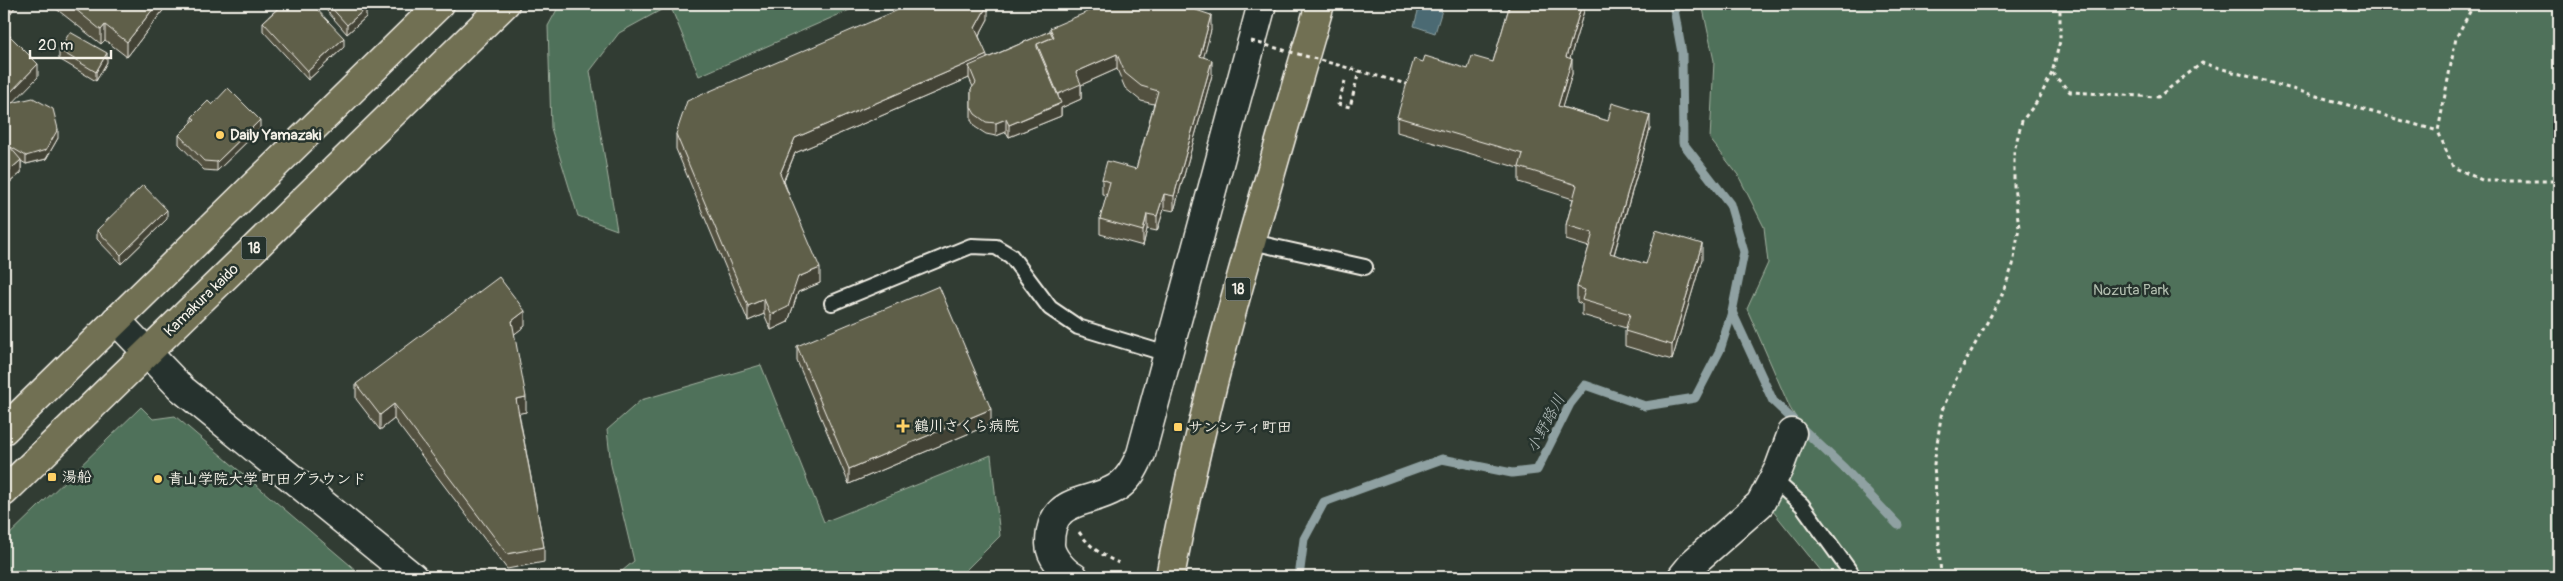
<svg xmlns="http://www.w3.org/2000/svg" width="2563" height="581" font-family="Pangolin,'Klee One',sans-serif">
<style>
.green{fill:#50715a;stroke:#a2b1a1}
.water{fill:#4c6b73;stroke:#8fa1a2}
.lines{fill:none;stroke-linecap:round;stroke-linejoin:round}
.stream{stroke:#8fa1a2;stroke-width:9}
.service-casing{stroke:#f4f1e8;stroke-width:18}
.minor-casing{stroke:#f4f1e8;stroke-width:31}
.primary-casing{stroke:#f4f1e8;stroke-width:31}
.path{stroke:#f4f1e8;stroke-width:3;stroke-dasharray:4 4;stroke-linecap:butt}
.service{stroke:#26332d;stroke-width:14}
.minor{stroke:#26332d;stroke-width:28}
.primary{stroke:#716f52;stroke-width:28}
.path-bridge{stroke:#f4f1e8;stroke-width:3;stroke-dasharray:4 4;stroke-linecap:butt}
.wall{fill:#525140;stroke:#f4f1e8}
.shaded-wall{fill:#424234;stroke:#f4f1e8}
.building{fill:#5f5e4a;stroke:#f4f1e8}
.poi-dot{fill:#ffd166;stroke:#26332d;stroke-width:2}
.labels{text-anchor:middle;stroke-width:5;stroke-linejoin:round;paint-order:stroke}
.shield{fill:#26332d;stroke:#b6b8b0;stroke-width:1}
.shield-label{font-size:14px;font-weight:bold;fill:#f4f1e8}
.poi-label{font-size:15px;font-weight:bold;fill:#f4f1e8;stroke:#26332d;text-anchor:start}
.park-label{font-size:15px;fill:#b2beaf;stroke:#26332d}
.street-label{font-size:15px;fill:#f4f1e8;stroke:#26332d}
.water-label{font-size:16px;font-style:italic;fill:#b1bbb9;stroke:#26332d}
</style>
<rect width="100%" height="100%" fill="#313c33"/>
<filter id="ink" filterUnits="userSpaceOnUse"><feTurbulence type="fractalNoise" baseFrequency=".02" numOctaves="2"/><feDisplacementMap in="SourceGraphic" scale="10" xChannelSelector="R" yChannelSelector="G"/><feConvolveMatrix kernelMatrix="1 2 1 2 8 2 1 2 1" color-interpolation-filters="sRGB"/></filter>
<g filter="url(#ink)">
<g class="green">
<polygon points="560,4 863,4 699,76 670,5 619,33 590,71 617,230 578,216 551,128 548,26"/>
<polygon points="1702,4 2559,4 2559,577 1826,577 1772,510 1805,432 1790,408 1747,309 1768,263 1764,227 1738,175 1710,139 1714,61"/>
<polygon points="761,365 824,522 991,455 1000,536 963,573 952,577 615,577 634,561 611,465 607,430 641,400"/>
<polygon points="141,407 153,419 175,416 364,577 4,577 4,540"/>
</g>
<polygon class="water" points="1420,4 1442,10 1435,33 1414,26"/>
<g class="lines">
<g class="stream">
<polyline points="1732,312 1773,401 1844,468 1898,525"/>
<polyline points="1299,577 1304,539 1324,502 1442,459 1512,473 1537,470 1570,404 1585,385 1645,406 1695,398 1720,350 1732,312 1744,252 1730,204 1683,143 1682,53 1673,4"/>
</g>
<defs>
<g id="service">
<polyline points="1252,242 1365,267"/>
<polyline points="832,303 971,246 996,247 1011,256 1050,308 1078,327 1167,354"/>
<polyline points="1773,479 1802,505 1854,577"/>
</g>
<g id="minor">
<polyline points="116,320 182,389 413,577"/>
<path d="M1074,577c-10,-5 -24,-21 -24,-33 0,-48 35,-38 66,-56 13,-8 19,-21 25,-34l121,-450"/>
<polyline points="1682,577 1694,562 1760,504 1779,468 1792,433"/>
</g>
<g id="primary">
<polyline points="4,430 440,4"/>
<polyline points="4,492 505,4"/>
<path d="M1170,577c36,-194 95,-383 150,-573"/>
</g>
</defs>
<use href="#service" class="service-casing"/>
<use href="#minor" class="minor-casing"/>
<use href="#primary" class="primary-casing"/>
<g class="path">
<polyline points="2474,4 2456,38 2438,131 2453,167 2484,181 2559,181"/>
<polyline points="2052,73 2070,92 2158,97 2202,63 2438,131"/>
<polyline points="1345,81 1338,104 1350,107 1359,71"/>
<path d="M1079,532c11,15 22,23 40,31"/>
<polyline points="1941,577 1934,464 1942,410 1956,379 2001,297 2013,265 2019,228 2014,186 2014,151 2022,121 2039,99 2052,73 2060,41 2060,4"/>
</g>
<use href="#service" class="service"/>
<use href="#minor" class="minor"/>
<use href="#primary" class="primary"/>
<polyline class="path-bridge" points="1251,41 1410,85"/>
</g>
<g class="wall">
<polygon points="4,4 17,4 10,14 4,9"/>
<polygon points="50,4 168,4 127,57 105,40 101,44"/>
<polygon points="279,4 312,4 344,47 308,80 263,31 263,22 279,7"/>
<polygon points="321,4 363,4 366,17 347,34"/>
<polygon points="1510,4 1586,4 1570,58 1572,74 1562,107 1608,121 1650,129 1614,255 1646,264 1702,259 1672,360 1625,346 1625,331 1626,328 1582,315 1582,304 1577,302 1577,287 1589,247 1566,240 1566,225 1573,199 1519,182 1519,168 1397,132 1397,117 1423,62 1468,69 1493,62"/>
<polygon points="988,19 979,36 987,58 1050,31 1050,28 1211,30 1203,57 1212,75 1174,211 1164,209 1157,231 1147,229 1143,246 1100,234 1100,219 1107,195 1102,194 1102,179 1136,169 1154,104 1141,101 1125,88 1117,69 1081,85 1081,99 1061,108 1061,116 1009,137 1006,132 996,136 986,134 975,127 971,120 971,89 973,87 969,78 795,153 784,181 820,283 798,292 788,322 771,330 764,314 748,321 676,149 676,134"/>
<polygon points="4,30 38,77 12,103 58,138 46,159 26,164 21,161 21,173 4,187 4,116 10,105 4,112"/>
<polygon points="59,50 107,62 96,81 59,59"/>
<polygon points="212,105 260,129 217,171 204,170 179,144 179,135 192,122 192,117"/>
<polygon points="167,219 121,264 97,239 97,230"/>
<polygon points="525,326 514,334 526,412 519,413 544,547 544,562 507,569 394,419 380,430 356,399 356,384"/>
<polygon points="797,346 991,424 849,484 797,361"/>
</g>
<g class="shaded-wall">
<polygon points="13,4 17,4 10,14 10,9"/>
<polygon points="157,4 168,4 127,57 127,42"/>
<polygon points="988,4 988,19 975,43 975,28"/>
<polygon points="1582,4 1586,4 1566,72 1566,57"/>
<polygon points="366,8 366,17 347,34 347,25"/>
<polygon points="1211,15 1211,30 1200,71 1200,56"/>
<polygon points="105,25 105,40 101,44 101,30"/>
<polygon points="344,38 344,47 308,80 308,71"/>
<polygon points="107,53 107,62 96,81 96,72"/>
<polygon points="1117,54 1117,69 1081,85 1081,99 1061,108 1061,116 1009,137 1009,125 1058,105 1058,94 1076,72"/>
<polygon points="987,55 987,70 969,66 969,78 795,153 780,189 780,174 795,138"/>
<polygon points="1572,59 1572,74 1558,121 1558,106"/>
<polygon points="1212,60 1212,75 1174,211 1174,196"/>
<polygon points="38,64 38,77 4,112 4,99"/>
<polygon points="1650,115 1650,129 1610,268 1610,253"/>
<polygon points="1006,119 1006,132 996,136 996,123"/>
<polygon points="260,120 260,129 217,171 217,162"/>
<polygon points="58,129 58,138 46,159 26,164 26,156"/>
<polygon points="21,160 21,173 4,187 4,175"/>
<polygon points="1164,194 1164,209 1157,231 1157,216"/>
<polygon points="167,210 167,219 121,264 121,255"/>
<polygon points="1147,214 1147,229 1143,246 1143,231"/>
<polygon points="1702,244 1702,259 1672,360 1672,345"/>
<polygon points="820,268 820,283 798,292 788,322 771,330 771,315 798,277"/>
<polygon points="764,299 764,314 748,321 748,306"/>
<polygon points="525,311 525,326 512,336 512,321"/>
<polygon points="526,397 526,412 516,414 516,399"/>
<polygon points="394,404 394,419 380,430 380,415"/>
<polygon points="991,409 991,424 849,484 849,469"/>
</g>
<g class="building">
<polygon points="4,4 13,4 10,9 4,5"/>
<polygon points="69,4 157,4 127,42 105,25 101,30"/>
<polygon points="283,4 312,4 344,38 308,71 263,22"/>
<polygon points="328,4 363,4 366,8 347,25"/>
<polygon points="912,4 988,4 975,28 987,55 795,138 780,174 820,268 798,277 788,307 771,315 764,299 748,306 676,134 687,101"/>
<polygon points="1106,4 1188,4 1196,10 1211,15 1200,56 1212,60 1174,196 1164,194 1157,216 1147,214 1143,231 1100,219 1110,182 1102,179 1107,161 1136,169 1158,91 1141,86 1125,73 1117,54 1076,72 1081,84 1058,94 1037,44 1054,37 1050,28"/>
<polygon points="1510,4 1582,4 1566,57 1572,59 1558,106 1608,121 1612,103 1650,115 1610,253 1646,264 1656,230 1702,244 1672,345 1625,331 1630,314 1582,300 1585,290 1577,287 1593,233 1566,225 1577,185 1519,167 1523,154 1397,117 1414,59 1423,62 1425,56 1468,69 1472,56 1493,62"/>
<polygon points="4,30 38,64 4,99"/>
<polygon points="1050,31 1053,37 1037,44 1037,47 1061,103 1009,125 1006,119 996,123 986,122 975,114 971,107 971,89 976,83 969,66"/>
<polygon points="70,32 107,53 96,72 59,50"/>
<polygon points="228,88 260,120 217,162 204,161 179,135 195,119 192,117 208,101 212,105"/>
<polygon points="33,98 53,109 58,129 46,150 26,156 9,146 4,140 4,116 11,103"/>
<polygon points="4,140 21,160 4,175"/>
<polygon points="143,185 167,210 121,255 97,230"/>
<polygon points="499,277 525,311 512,321 526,397 516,399 544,547 507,554 394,404 380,415 356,384"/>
<polygon points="939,286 991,409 849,469 797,346"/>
</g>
</g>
<g class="poi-dot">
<circle cx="220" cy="135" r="5"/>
<path d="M900.5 418.5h5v5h5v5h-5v5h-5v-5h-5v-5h5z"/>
<rect x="1173" y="422" width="10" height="10" rx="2.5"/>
<rect x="47" y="472" width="10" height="10" rx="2.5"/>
<circle cx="158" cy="479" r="5"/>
</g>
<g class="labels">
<g class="shield">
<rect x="241.5" y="236.5" width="25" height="23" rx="4"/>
<rect x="1225.5" y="277.5" width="25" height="23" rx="4"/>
</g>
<g class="shield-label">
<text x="254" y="253">18</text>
<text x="1238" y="294">18</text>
</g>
<g class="poi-label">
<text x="230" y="140">Daily Yamazaki</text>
<text x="914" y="431">鶴川さくら病院</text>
<text x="1188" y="432">サンシティ町田</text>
<text x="62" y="482">湯船</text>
<text x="168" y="484">青山学院大学 町田グラウンド</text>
</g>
<g class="park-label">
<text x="2131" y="295">Nozuta Park</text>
</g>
<g class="street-label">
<text transform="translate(201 300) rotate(-44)" y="5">Kamakura kaido</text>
</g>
<g class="water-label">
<text transform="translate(1545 423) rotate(-62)" y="6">小野路川</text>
</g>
</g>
<rect width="2563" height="581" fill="none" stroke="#26332d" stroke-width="20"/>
<rect x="10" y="10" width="2543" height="561" fill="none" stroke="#f4f1e8" stroke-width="2" filter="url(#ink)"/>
<path d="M30 50v8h81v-8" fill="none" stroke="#f4f1e8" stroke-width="2.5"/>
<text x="38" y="50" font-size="15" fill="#f4f1e8" stroke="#26332d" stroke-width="4" paint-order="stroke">20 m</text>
</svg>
